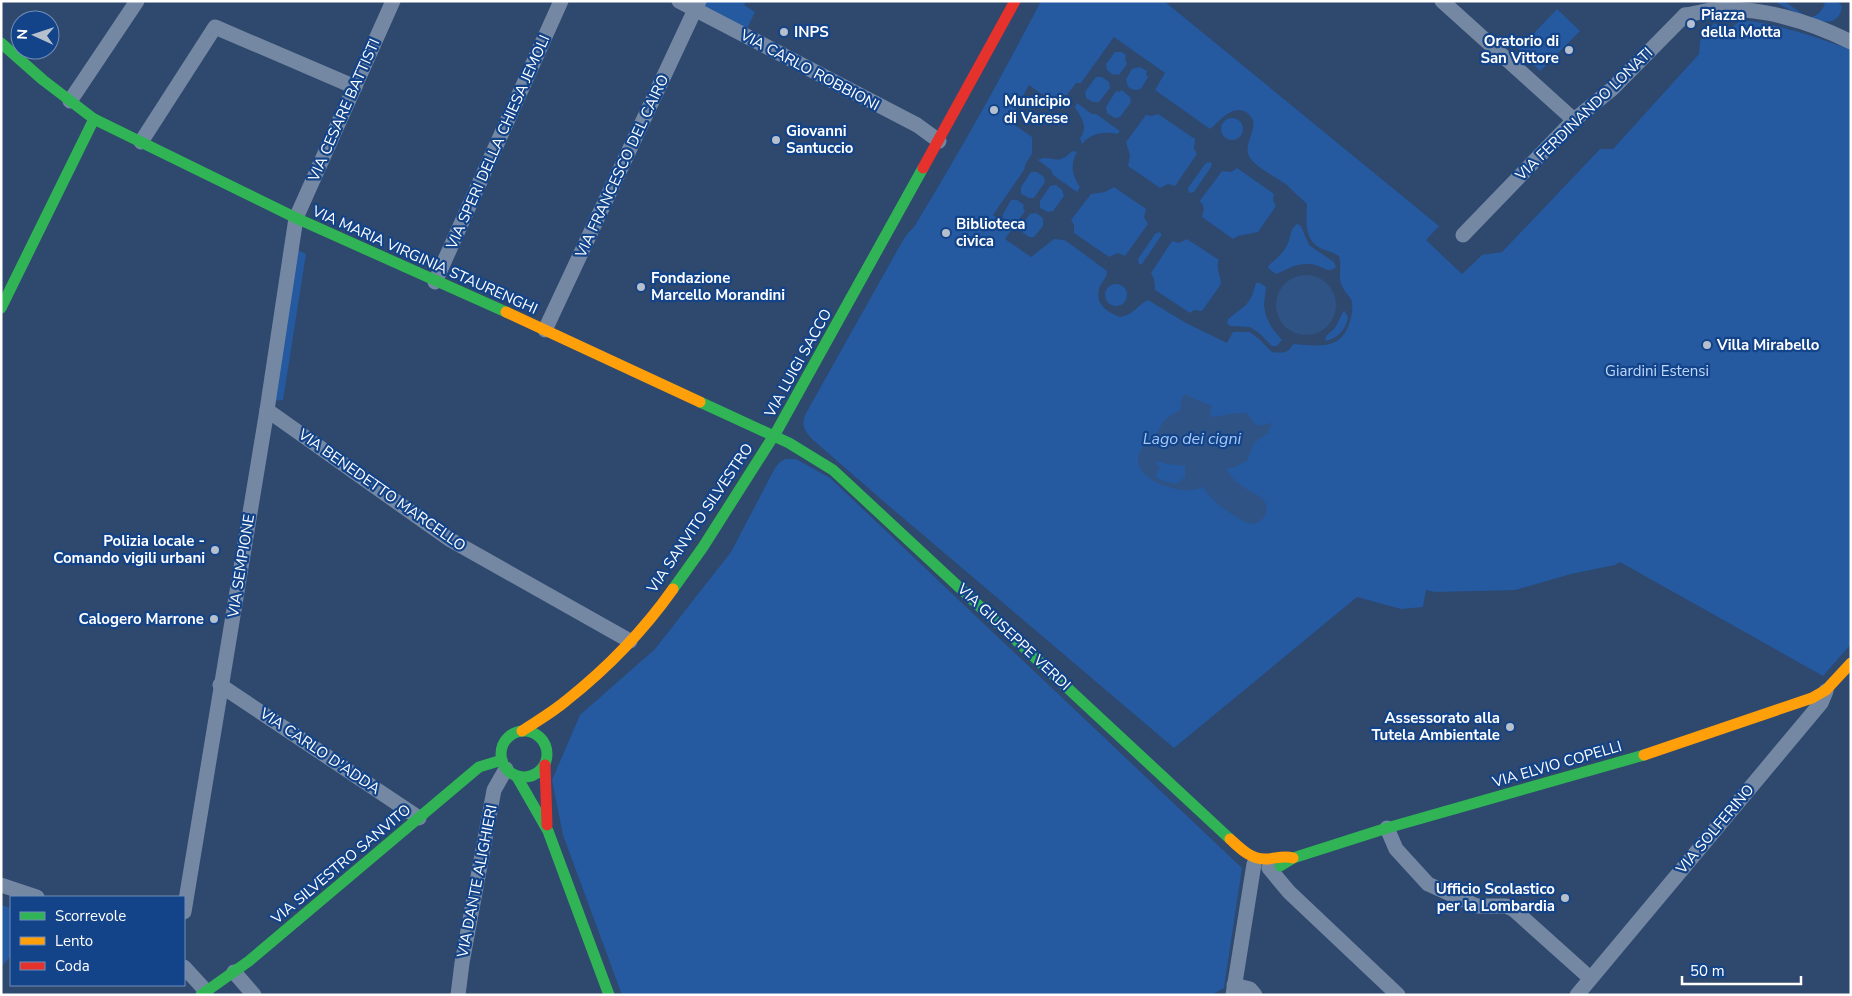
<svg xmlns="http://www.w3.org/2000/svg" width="1852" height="996" font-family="'Nunito Sans',sans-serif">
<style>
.green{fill:#2559a0;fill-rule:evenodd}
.water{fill:#305386;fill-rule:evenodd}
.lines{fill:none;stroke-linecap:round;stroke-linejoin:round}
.river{stroke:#305386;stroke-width:29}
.street{stroke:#7588a3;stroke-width:15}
.fast{stroke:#30b455;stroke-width:11}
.slow{stroke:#ff9f0a;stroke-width:11}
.jam{stroke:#e5322d;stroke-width:11}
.poi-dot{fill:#b6bfcc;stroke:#134389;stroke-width:2}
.labels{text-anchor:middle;stroke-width:4.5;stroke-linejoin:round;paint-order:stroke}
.poi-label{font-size:15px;font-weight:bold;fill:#fff;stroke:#134389;text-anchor:start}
.street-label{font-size:15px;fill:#fff;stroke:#134389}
.park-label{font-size:15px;fill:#bfd9fc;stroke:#134389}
.water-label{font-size:16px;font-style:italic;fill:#a4c8f8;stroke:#134389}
</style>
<rect width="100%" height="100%" fill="#2e486e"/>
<g class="green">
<polygon points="704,1 746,1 744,5 755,12 746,31 702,7"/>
<path d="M1041,1h123l275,225 -13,14 36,34 20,-19 20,-3 98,-103h13l86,-95 1,-13 14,-18 16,6 11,-9c38,4 73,16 108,29l2,2v593l-28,32 -203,-114 -5,3 -44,9 -56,16 -80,2 -9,-2 -3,17 -22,2 -44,-12 -183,151 -292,-248 -70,-61c-7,-8 -11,-13 -7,-24l97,-173 5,-8 7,-7c45,-74 87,-149 127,-226zM1114,37l51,36 -10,17 55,39c10,-8 22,-25 36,-17 19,13 -6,31 4,46 7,10 26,19 37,27 6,6 13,13 20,19 -1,15 -3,36 13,44 6,3 13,4 19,8 3,11 -1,16 2,27 2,8 10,14 11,19 1,10 -1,18 -5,27 -10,22 -34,16 -54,15 -5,10 -11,9 -21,8l-13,-13 -9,-7h-17l-6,11 -41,-20 -38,-23c-9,4 -15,15 -27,17 -12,-4 -26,-12 -22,-28 2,-7 8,-10 8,-18l-38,-28 -5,-3 -10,-1 -23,18 -26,-18 7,-10 -19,-14 31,-45 2,-7 6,-9v-17l-23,-16 20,-36 27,19 5,-9h6l9,-12h5z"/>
<path d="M1774,1h10l24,17c9,-2 16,-7 17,-17h12l5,5c-4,34 -51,4 -68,-5z"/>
<polygon points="1557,9 1580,31 1540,71 1518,50"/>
<polygon points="1115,52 1122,52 1126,55 1125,59 1127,64 1119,75 1116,74 1113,75 1107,70 1106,64"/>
<polygon points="1140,67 1147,71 1146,74 1148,77 1141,89 1134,90 1128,87 1126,79 1132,69"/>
<polygon points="1096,77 1102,77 1109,82 1110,88 1099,102 1093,102 1086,98 1085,92"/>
<polygon points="1122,90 1130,97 1131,102 1120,117 1115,118 1107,113 1106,107 1116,91 1119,92"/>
<path d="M1077,103l15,11h4l24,17 -3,3c-13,-3 -26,-1 -35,10l-2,-6c9,-11 1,-21 -5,-31z"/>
<polygon points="1158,114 1195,139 1194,149 1197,154 1175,186 1168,184 1160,188 1128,166 1130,156 1126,142 1146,115 1152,116"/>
<circle cx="1232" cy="129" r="11"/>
<path d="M1072,151l5,1c-7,12 -5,24 3,35l-3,5 -24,-17 -2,-5 -13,-10c12,-7 19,8 34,-9z"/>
<polygon points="1208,162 1212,163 1211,167 1194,192 1189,193 1188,188 1205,164"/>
<polygon points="1237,168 1274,194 1273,200 1276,206 1258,232 1238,236 1233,239 1202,217 1204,209 1202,203 1199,202 1222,171 1231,172"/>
<polygon points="1031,172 1037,172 1044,177 1045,182 1034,198 1029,198 1021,194 1021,187"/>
<polygon points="1056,185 1062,190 1064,196 1053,211 1048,212 1040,208 1040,201 1050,186"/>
<polygon points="1114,187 1146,209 1144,217 1148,224 1125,256 1118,253 1109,257 1074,233 1074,225 1071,220 1091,194 1105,192"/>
<polygon points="1011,200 1017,200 1024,205 1023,208 1025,211 1016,223 1011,223 1003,218 1003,214"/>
<polygon points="1036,213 1043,218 1043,226 1034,237 1029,237 1022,232 1023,229 1021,226 1030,214"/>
<path d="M1297,224l4,2 8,19 25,17 2,5c-8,8 -16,-3 -26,-3 -16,-1 -21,5 -34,10l-8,-6 1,-3c7,-6 15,-12 19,-22 3,-7 2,-14 9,-19z"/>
<polygon points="1159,232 1161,233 1161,236 1142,264 1139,264 1138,259 1155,234"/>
<path d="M1187,239l32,21c-4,8 2,16 2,24l-19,27 -8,-1 -4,3 -35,-23 -1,-11 -3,-6 21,-32 7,2z"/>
<polygon points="296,249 306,254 283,400 272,401"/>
<polygon points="1256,283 1260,283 1266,287 1264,306 1266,316 1272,328 1282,340 1277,346 1272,346 1259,333 1250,327 1230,326 1227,323 1228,319 1246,305 1252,296"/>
<circle cx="1116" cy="295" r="11"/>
<path d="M1344,310l4,7c-2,13 -11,22 -23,24l1,-5 9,-8z"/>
<polygon points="785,459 796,459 830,478 1242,868 1224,988 1211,995 622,995 563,835 552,780 580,715 655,649 731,552 775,468 780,462"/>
<polygon points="1,905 11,908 11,956 1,967"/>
</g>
<g class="water">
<circle cx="1306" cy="305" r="30"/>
<path d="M1186,394l4,3 22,9 -2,9 2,2c10,-1 25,-5 35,-4l10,13 15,-3 -4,10 -14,10 -7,18 -15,7 -21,3 -5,4 -5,13c-17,8 -64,-6 -63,-29 0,-11 12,-18 18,-25 4,-5 6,-12 11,-16 4,-3 9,-5 13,-8l2,-13zM1158,461l9,3 18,2v11l-9,7 -16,-4 -5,-4 5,-8 -4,-4z"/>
</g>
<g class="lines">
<path class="river" d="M1211,471c8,19 23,28 41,38"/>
<g class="street">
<polyline points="679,1 917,125 939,141"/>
<polyline points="1442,1 1574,120"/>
<path d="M1685,15c9,-1 18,-4 27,-5 47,-4 97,11 139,32"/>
<polyline points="70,101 137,1"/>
<polyline points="141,142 215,27 355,87"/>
<polyline points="1463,235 1574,120 1612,89 1685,15"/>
<polyline points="435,282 561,1"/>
<polyline points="545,330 699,1"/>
<polyline points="267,410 449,539 630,641"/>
<polyline points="220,685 419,818"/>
<polyline points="1387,828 1396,849 1428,884 1477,906 1506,906 1513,909 1590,978"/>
<polyline points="1269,868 1289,892 1398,995"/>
<polyline points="1,885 37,897"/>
<polyline points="184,912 267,410 296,218 393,1"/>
<polyline points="184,967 206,991"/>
<polyline points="234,972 254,995"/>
<polyline points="1234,985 1250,989 1255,995"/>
<polyline points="458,995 462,963 494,790 506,769"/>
<polyline points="1233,995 1254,864"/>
<polyline points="1577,995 1821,703 1826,691"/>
</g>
<g class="fast">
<polyline points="1,43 43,80 94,119 296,218 506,312"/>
<polyline points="1,308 94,119"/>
<polyline points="700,402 789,443 833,470 1230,839"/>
<polyline points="673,589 703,547 778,429 923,168"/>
<circle cx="524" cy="754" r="23"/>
<polyline points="517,777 548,831 609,995"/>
<polyline points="1280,866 1293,858 1387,828 1644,755"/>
<polyline points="201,995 249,961 479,767 502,760"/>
</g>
<g class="slow">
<polyline points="506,312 700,402"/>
<path d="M522,731c15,-10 31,-19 45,-31 39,-31 77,-70 106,-111"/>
<polyline points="1644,755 1812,698 1826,690 1851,663"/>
<path d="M1230,839c10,9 20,20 35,20 10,0 18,-4 28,-1"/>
</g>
<g class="jam">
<polyline points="923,168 1015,1"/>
<polyline points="545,765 547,825"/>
</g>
</g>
<g class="poi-dot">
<circle cx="1691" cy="24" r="5"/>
<circle cx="784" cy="32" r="5"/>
<circle cx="1569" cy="50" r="5"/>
<circle cx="994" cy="110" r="5"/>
<circle cx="776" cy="140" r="5"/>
<circle cx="946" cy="233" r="5"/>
<circle cx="641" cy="287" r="5"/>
<circle cx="1707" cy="345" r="5"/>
<circle cx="215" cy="550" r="5"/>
<circle cx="214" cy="619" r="5"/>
<circle cx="1510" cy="727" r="5"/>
<circle cx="1565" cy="898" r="5"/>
</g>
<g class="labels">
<g class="poi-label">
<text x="1701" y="20">Piazza<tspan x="1701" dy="17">della Motta</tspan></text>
<text x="794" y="37">INPS</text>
<text x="1559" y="46" text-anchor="end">Oratorio di<tspan x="1559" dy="17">San Vittore</tspan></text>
<text x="1004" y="106">Municipio<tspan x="1004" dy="17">di Varese</tspan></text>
<text x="786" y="136">Giovanni<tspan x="786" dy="17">Santuccio</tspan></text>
<text x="956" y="229">Biblioteca<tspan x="956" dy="17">civica</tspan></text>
<text x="651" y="283">Fondazione<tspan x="651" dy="17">Marcello Morandini</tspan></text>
<text x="1717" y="350">Villa Mirabello</text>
<text x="205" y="546" text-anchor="end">Polizia locale -<tspan x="205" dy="17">Comando vigili urbani</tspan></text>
<text x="204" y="624" text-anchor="end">Calogero Marrone</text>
<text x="1500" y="723" text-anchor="end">Assessorato alla<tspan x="1500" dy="17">Tutela Ambientale</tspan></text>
<text x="1555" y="894" text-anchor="end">Ufficio Scolastico<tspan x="1555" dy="17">per la Lombardia</tspan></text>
</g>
<g class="street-label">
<text transform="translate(810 70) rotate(28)" y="5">VIA CARLO ROBBIONI</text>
<text transform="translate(344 110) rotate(-66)" y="5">VIA CESARE BATTISTI</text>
<text transform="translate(1584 114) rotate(-44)" y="5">VIA FERDINANDO LONATI</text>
<text transform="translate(498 142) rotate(-66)" y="5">VIA SPERI DELLA CHIESA JEMOLI</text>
<text transform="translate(622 166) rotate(-65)" y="5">VIA FRANCESCO DEL CAIRO</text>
<text transform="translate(425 260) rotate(24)" y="5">VIA MARIA VIRGINIA STAURENGHI</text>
<text transform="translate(798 363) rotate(-61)" y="5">VIA LUIGI SACCO</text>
<text transform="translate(382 490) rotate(35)" y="5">VIA BENEDETTO MARCELLO</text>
<text transform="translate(700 518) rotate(-56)" y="5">VIA SANVITO SILVESTRO</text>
<text transform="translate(241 566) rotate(-81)" y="5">VIA SEMPIONE</text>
<text transform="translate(1014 637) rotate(43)" y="5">VIA GIUSEPPE VERDI</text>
<text transform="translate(320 751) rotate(34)" y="5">VIA CARLO D'ADDA</text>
<text transform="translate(1557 764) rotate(-16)" y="5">VIA ELVIO COPELLI</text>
<text transform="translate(1715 829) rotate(-50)" y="5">VIA SOLFERINO</text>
<text transform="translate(341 864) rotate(-40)" y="5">VIA SILVESTRO SANVITO</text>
<text transform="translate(477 881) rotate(-79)" y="5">VIA DANTE ALIGHIERI</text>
</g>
<g class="park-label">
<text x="1657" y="376">Giardini Estensi</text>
</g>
<g class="water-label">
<text x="1192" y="444">Lago dei cigni</text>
</g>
</g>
<rect width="1852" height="996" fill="none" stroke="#ffffff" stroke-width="5"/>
<rect x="10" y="896" width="175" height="90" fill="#134389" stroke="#718eb8"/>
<rect x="20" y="912" width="25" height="8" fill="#30b455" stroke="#718eb8"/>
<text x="55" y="921" font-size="15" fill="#ffffff">Scorrevole</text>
<rect x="20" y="937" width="25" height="8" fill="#ff9f0a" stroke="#718eb8"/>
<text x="55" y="946" font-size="15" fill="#ffffff">Lento</text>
<rect x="20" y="962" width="25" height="8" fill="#e5322d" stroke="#718eb8"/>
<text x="55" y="971" font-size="15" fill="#ffffff">Coda</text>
<g transform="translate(35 35) rotate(273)"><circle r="24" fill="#134389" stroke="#718eb8"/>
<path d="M0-4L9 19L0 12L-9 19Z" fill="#b6bfcc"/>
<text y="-8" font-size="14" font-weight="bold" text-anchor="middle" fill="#ffffff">N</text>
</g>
<path d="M1682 976v8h119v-8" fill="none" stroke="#ffffff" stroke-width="2.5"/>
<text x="1690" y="976" font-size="15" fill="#ffffff" stroke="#134389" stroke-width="4" paint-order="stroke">50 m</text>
</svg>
